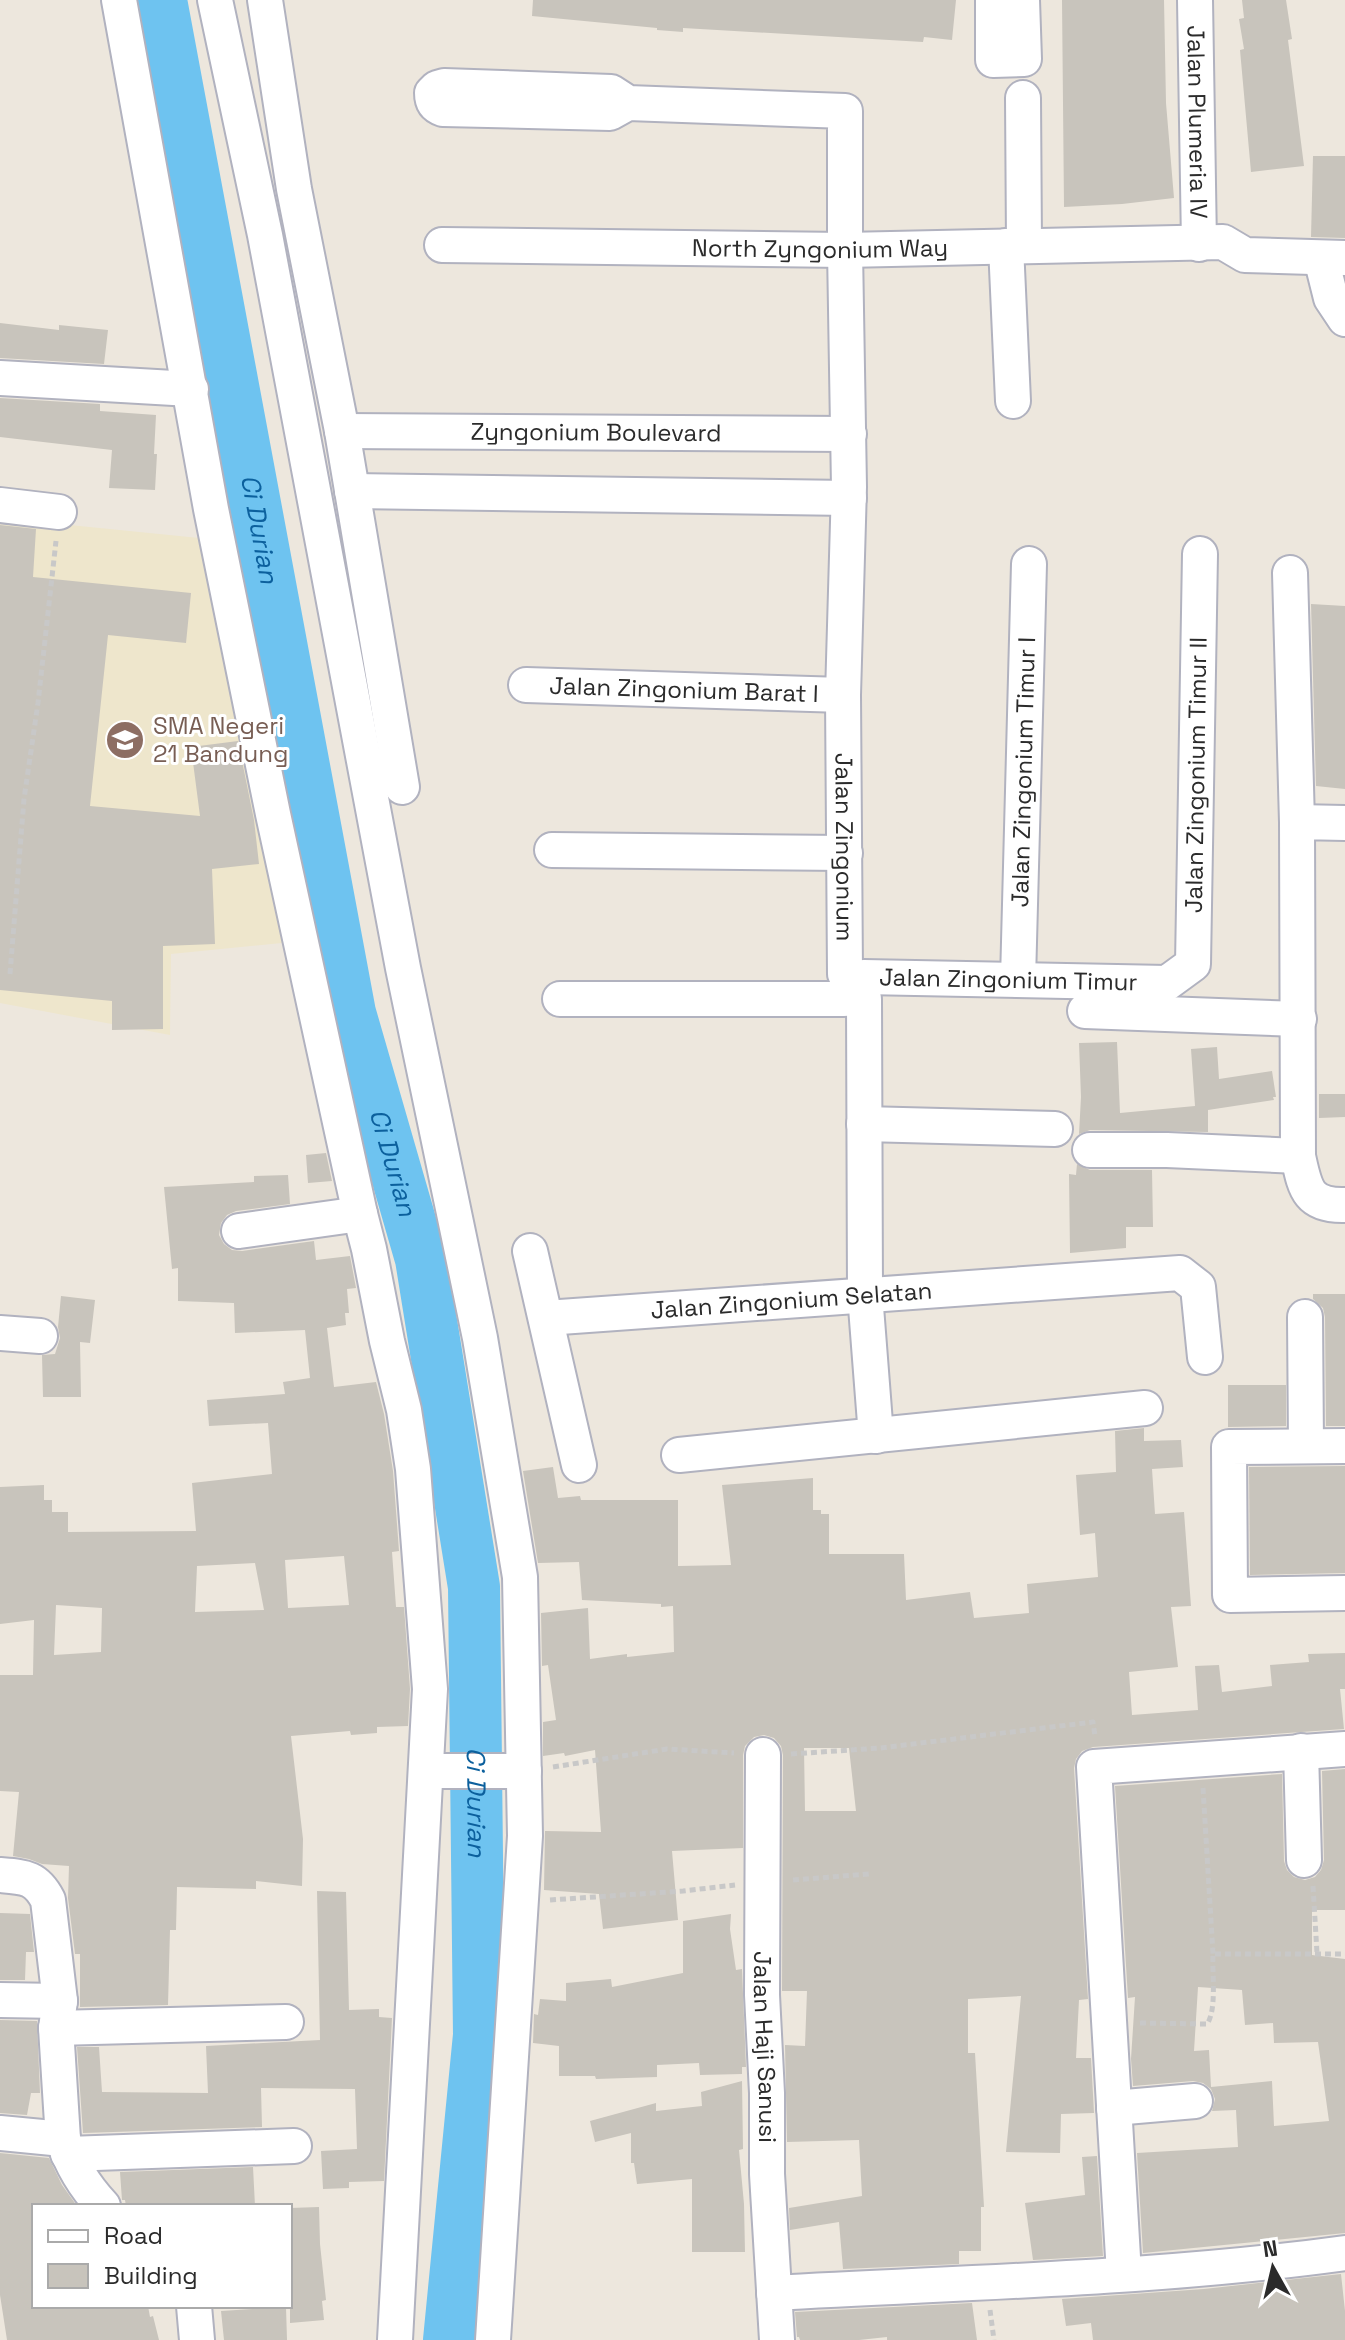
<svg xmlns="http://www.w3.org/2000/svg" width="1345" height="2340" font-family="'Space Grotesk',sans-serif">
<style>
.education{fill:#eee6cc}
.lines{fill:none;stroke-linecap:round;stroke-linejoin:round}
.river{stroke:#6ec3f0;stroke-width:52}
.building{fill:#c8c4bc;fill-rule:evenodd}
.minor-casing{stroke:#b1b2bf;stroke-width:38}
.path{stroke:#c8c8c8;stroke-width:5;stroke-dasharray:6 4;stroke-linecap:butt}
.minor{stroke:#fff;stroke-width:34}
.labels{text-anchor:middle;stroke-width:6;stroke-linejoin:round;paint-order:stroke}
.street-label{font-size:24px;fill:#2b2b2b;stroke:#fff}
.education-label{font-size:24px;fill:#785e54;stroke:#fff;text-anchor:start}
.water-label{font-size:26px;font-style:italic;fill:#0c609d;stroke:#fff}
</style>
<rect width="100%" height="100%" fill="#ede7dd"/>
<polygon class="education" points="0,518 209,539 292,942 171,954 170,1035 0,1003"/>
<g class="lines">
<path class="river" id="s1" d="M161,0l189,1013 71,246 53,328 5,448 -30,305"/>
</g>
<g class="building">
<polygon points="533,0 956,0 952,40 924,37 923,42 683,28 683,32 657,30 657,28 532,16"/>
<polygon points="1062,0 1164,0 1166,103 1174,198 1122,204 1064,207"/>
<polygon points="1242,0 1286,0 1292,39 1288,40 1304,166 1251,172 1240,50 1244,49 1239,19 1244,18"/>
<polygon points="1313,156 1345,156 1345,238 1311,237"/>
<polygon points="0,323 59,330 59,325 108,330 104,364 0,358"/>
<polygon points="0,398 100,404 100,411 156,415 154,454 157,454 155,490 109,488 112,450 0,437"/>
<polygon points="0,525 36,529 33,577 191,593 186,643 108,635 90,806 200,816 191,747 238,741 254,820 259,864 212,869 215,944 163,946 163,1029 112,1030 112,1001 0,990"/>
<polygon points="1311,604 1345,606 1345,789 1316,786"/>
<polygon points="1117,1042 1120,1113 1195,1106 1191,1049 1217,1047 1219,1079 1272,1071 1276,1097 1273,1097 1274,1100 1208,1110 1208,1132 1090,1130 1079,1134 1081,1097 1079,1043"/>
<polygon points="1319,1094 1345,1094 1345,1117 1319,1118"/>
<polygon points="326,1153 332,1181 308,1183 306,1155"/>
<polygon points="1077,1164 1090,1170 1152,1170 1153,1227 1126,1227 1126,1248 1070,1253 1069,1174 1076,1175"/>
<path d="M288,1175l2,29 -54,7 -9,4 -6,8 -2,12 5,9 8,6 10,1 72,-10 2,19 34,-4 6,32 -9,1 2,24h-4l1,12 -19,3 7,59 42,-5 8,32 9,57 6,80 -7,1 4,55h8l6,82 -2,37 -31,1v6l-26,2 -1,-4 -59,5 12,103 -1,47 -46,-5v8l-79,-2 -1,43h-6l-2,75 -88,2v-53h-5l-7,-56 1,-32 -27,-2 -13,-5 -16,-3 6,-64 -19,-1v-116h33l1,-55 -34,4v-137l44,-2v15h8v12h16v20l128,-1 -4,-48 80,-9 -4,-51 -59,3 -2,-26 78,-6 -2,-12 27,-4 -5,-48 -70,3 -1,-30 -56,-2v-33l-6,1 -8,-82 90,-5v-6zM344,1556l5,49 -61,3 -3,-48zM255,1563l9,47 -69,2 2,-46zM56,1605l46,3 -1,44 -47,3z"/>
<polygon points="1313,1294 1345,1294 1345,1426 1326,1426 1325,1317 1323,1308 1313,1299"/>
<polygon points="61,1296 95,1300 90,1343 80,1342 81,1397 43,1397 42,1355 55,1354 60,1338 58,1327"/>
<polygon points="1228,1385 1286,1385 1286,1426 1228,1427"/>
<path d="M1144,1428v13l37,-1 2,27 -31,2 3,45 29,-2 7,94 -20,1 7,60 -49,5 3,43 66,-5 -3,-44 24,-1 3,27 50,-6 -2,-21 39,-3 -1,-8 37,-1v36h-5l4,40 -251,18 -11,4 -6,8 -2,9 14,231 -9,1 -3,58h15l3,55 -33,1 -1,39 -54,-1 15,-156 -53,3v54h7l9,154h-3v44h-22v13l-116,5 -4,-47 -49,8 -1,-22 73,-12 -3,-56 -72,2 -2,-97 20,1 2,-55h-25l1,-236 -2,-9 -7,-8 -10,-3 -10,2 -9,9 -2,9v93l-71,3 6,69 -75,9 -4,-35 -55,-4 1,-59 56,1 -6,-82 -30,6 -1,-3 -21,3v-34l13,-2 -8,-55 -6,1 -1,-53 47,-5 2,51 37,-5v3l47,-5 -1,-46 -12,1v-3l-79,-4 -3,-38 -41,1 -15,-92 30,-4 5,31 22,-2 1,4h97v66l53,-1 -9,-80 91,-7v32h8v4h8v40h75l2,46 64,-8 4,26 55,-5 -2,-29 71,-7 -3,-44 -15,2 -4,-60 40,-3 -1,-41zM804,1748h45l7,63h-51z"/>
<polygon points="1345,1466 1345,1573 1250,1575 1249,1467"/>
<path d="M1345,1769v141h-33v45l33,4v274l-202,20 -6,-100 101,-6 -2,-37 -24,1 3,-12 -4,-10 -8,-6 -10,-2 -60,5 -2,-27 4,-62 -7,1 -13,-212 167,-12 2,87 3,9 7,7 11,3 10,-3 6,-7 3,-10 -2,-89zM1198,1987l44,3 3,35 28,-2 1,20 44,-1 11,79 -55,5 -2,-45 -61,6 -2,-37 -15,1z"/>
<polygon points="317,1891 346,1892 349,2010 379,2009 379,2017 392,2018 384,2181 349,2182 349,2188 323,2189 321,2151 357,2149 355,2089 261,2088 262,2127 83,2133 77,2047 99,2047 102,2092 208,2093 206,2046 320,2040"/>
<polygon points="0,1913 30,1914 34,1952 26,1952 25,1980 0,1980"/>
<polygon points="731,1914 730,1929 736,1970 742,1969 746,2067 742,2067 742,2074 700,2075 699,2063 657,2065 657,2077 596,2079 595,2076 559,2076 559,2046 533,2043 534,2014 538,2015 540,1999 566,2001 566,1983 611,1979 612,1987 683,1973 683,1921"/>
<polygon points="0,2020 37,2021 40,2093 31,2093 27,2115 0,2113"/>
<polygon points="742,2081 743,2149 739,2150 744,2204 745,2252 692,2252 692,2179 637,2184 634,2163 631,2163 631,2133 595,2142 590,2121 656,2103 656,2111 702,2106 701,2092"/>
<polygon points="0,2153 49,2158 62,2185 77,2206 34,2206 34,2306 148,2306 150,2317 153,2316 159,2340 7,2340 0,2295"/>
<polygon points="1097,2156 1103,2256 1033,2260 1025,2203 1085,2195 1082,2157"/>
<polygon points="253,2167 255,2206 126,2206 125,2200 122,2200 120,2172"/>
<polygon points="319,2207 320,2244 326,2300 322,2301 324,2320 290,2323 290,2208"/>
<polygon points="1341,2274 1345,2311 1345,2340 1093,2340 1091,2323 1066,2326 1062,2299 1204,2289"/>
<polygon points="972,2303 977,2340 887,2340 887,2337 859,2340 800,2340 799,2337 797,2337 795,2312"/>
<polygon points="286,2307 287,2340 224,2340 221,2311"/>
</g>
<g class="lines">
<defs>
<g id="minor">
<polyline points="119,0 211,509 273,814 360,1214 369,1249 387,1341 404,1410 413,1469 430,1689 395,2340"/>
<polyline points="215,0 265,235 403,968 480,1338 520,1577 525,1836 493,2340"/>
<polyline points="265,0 294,189 342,431 402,787"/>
<polyline points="993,0 993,60 1024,59 1022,0"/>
<path id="s2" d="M1195,0l4,244"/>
<polyline points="1023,98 1024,245"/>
<path id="s3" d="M628,103l-17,-11 -167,-6 -7,2 -5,5c0,9 2,13 11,16l167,4 18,-10 217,8v139l4,237 -6,208 2,279 19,25 1,295 11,142"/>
<path id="s4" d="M442,245l403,5 378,-8 22,13 100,3"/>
<polyline points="1006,246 1013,401"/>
<polyline points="1321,258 1331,298 1345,319"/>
<polyline points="0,378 191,389"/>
<path id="s5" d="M342,431l507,3"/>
<polyline points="352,491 849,498"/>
<polyline points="0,505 59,512"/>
<polyline points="1290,573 1297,822"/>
<path id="s6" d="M526,685l317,10"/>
<path d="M1345,823l-48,-1 1,334c7,32 9,50 47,49"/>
<polyline points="552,850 845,853"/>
<path id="s7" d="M1018,980l11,-416"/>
<path id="s8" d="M560,999h284l20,-22 303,6 26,-19 7,-410"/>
<polyline points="1085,1011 1299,1019"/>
<polyline points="864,1124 1055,1129"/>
<polyline points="1090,1150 1167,1150 1298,1156"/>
<polyline points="239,1231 360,1214"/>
<polyline points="530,1251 579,1465"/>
<polyline points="1305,1317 1306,1446"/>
<path id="s9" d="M546,1318l634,-45 18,14 7,70"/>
<polyline points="0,1333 40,1336"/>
<polyline points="1345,1446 1229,1447 1230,1595 1345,1593"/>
<polyline points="679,1455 1145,1408"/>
<polyline points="1301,1751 1304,1860"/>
<path id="s10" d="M763,1755l-1,240 5,98v81l10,166"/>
<polyline points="426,1771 524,1771"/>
<path d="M0,1875c25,2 36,2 48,25l12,101 -4,27 7,111c8,25 22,48 40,67"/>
<polyline points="0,2000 60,2001"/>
<polyline points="56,2028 286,2022"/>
<polyline points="1114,2108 1195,2101"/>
<polyline points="0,2133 63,2139"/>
<polyline points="68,2154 294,2146"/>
<polyline points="1124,2274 1094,1767 1345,1749"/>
<path d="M774,2293c190,-11 382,-14 571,-40"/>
<polyline points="194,2306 197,2340"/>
</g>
</defs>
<use href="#minor" class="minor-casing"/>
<g class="path">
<polyline points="10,974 24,799 38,703 56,541"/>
<polyline points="791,1754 880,1748 1093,1722 1095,1736"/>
<polyline points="553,1767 667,1749 734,1753"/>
<polyline points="1203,1788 1213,1954"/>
<polyline points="793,1880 869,1874"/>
<polyline points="1313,1886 1317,1953"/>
<polyline points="550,1900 683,1891 735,1885"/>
<path d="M1140,2023l67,1c10,-14 5,-51 6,-70h132"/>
<polyline points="990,2310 994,2340"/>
</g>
<use href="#minor" class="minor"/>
</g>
<defs>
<symbol id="school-disc" viewBox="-11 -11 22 22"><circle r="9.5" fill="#8d6e63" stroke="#fff"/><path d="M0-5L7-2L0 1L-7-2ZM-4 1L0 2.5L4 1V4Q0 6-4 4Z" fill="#fff"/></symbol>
</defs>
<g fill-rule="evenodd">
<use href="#school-disc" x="103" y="718" width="44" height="44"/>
</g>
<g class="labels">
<g class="street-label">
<text dy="8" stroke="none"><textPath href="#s2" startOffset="122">Jalan Plumeria IV</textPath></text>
<text dy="8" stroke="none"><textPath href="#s4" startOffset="378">North Zyngonium Way</textPath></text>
<text dy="8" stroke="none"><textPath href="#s5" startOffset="254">Zyngonium Boulevard</textPath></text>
<text dy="8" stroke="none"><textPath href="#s6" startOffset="158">Jalan Zingonium Barat I</textPath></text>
<text dy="8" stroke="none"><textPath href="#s7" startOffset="208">Jalan Zingonium Timur I</textPath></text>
<text dy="8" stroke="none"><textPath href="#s8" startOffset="838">Jalan Zingonium Timur II</textPath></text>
<text dy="8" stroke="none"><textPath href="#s3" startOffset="1364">Jalan Zingonium</textPath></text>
<text dy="8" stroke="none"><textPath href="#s8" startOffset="458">Jalan Zingonium Timur</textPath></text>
<text dy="8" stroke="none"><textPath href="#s9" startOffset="246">Jalan Zingonium Selatan</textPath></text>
<text dy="8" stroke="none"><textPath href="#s10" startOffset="292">Jalan Haji Sanusi</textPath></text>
</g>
<g class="education-label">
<text x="153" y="734">SMA Negeri<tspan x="153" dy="28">21 Bandung</tspan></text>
</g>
<g class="water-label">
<text dy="9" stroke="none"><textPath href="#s1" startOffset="538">Ci Durian</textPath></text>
<text dy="9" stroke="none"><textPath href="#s1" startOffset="1186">Ci Durian</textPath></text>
<text dy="9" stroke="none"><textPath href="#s1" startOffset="1834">Ci Durian</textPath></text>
</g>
</g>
<rect x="32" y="2204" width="260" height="104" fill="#ffffff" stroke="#aaaaaa" stroke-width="2"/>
<rect x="48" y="2230" width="40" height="12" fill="#ffffff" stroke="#aaaaaa" stroke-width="2"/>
<text x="104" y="2244" font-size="24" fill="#2b2b2b">Road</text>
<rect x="48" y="2264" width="40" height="24" fill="#c8c4bc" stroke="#aaaaaa" stroke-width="2"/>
<text x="104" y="2284" font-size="24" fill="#2b2b2b">Building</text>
<g transform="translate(1273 2268) rotate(352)" stroke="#ffffff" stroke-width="6" paint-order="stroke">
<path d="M0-6L14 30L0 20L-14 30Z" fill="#2b2b2b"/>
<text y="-12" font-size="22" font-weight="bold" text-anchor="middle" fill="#2b2b2b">N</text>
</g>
</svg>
